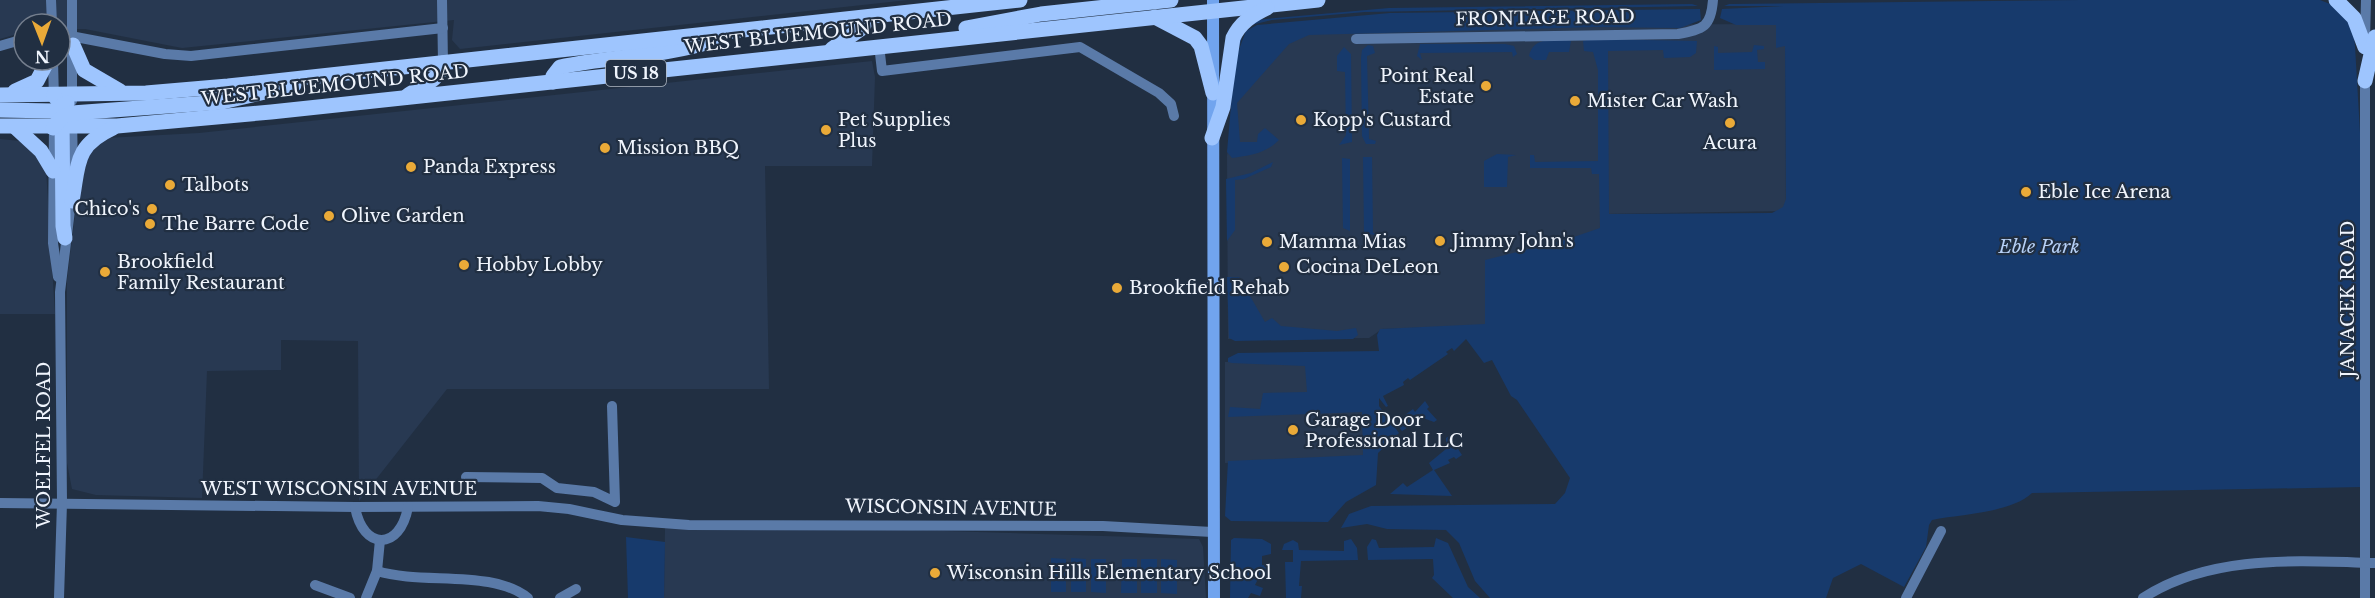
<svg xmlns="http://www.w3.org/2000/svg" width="2375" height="598" font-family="'Libre Baskerville',serif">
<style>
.built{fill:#283952}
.green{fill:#173a6c}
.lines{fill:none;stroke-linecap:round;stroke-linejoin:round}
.street{stroke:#5a7aa8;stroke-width:10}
.secondary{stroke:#71a4ee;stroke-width:12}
.primary{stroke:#9ec5fe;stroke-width:15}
.poi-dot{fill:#eaaa38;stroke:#212f42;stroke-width:2}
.labels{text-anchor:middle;stroke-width:4.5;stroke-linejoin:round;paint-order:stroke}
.shield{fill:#212f42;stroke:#b2bac5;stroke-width:1.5}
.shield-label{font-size:16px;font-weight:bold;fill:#f0f5fd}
.street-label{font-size:18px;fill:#f0f5fd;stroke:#212f42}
.poi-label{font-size:18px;fill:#f0f5fd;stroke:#212f42;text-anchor:start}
.park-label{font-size:18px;font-style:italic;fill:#b6d0f6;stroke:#212f42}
</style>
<rect width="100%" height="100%" fill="#212f42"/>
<g class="built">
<polygon points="0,0 908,0 460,49 452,40 454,20 182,48 85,29 60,29 60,24 24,24 24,32 0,39"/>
<polygon points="1785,24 1786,211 1603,214 1602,236 1493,325 1382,329 1369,338 1228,339 1227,156 1234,98 1295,31 1527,25"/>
<polygon points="872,61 875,77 872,166 765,166 769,389 447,389 359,501 358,341 281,340 281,370 207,371 202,498 96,495 72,489 67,463 67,280 81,165 84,156 106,138 199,133"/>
<polygon points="0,139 20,141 31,147 46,169 55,314 0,314"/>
<polygon points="1376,360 1377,460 1225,463 1225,362"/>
<polygon points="665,528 913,530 1199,539 1203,547 1206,598 664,598"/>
</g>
<g class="green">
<path d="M2081,0h239l20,8 13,21 2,17 6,104 1,337 -330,6c-21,20 -71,21 -100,27l-3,5 -3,22 -22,40 -43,-23 -28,14 -7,20h-336l-15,-17 -16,-38 -13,-13 -59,-1 -20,-5 -26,4 8,-14 22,-8 184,-2 10,-11 5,-15 -53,-78 -6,-4 -19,-36 -8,3 -18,-24 -12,12 -2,-3 -6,4 2,2 -38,26 -2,-2 -5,4 1,3 -21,11 5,10 -2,1 -7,-9v8l20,27 -21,20 -2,32 -30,17 -18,20 -97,-1 -6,-5 3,-55 135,-6 -1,-43 -134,5 2,-10 30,2 3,-16 44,-1 -2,-26 -73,-3 -4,-1v-4l10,-5 141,-2 -2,-16 3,-6 105,-5v-64l80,-20 35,-12 -1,-54h-7l-1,-6h-61v-13h4l1,7 63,-1v-91l-5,-18 -9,-1 -1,-10 8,-2 106,2 -1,12 -6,4 -26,1 -1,-8 -55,1 1,163 163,-1 11,-6 3,-8 -1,-153 -9,2v-23h-40l-16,-7 2,-9 62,-3h-60l5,-2z"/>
<path d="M1692,4l6,2 -333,6 -93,8 -21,5 -7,5 -13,48c0,-22 3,-47 23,-58l135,-12z"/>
<path d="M1700,9l1,11 -21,8 -84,-1 -287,8 -20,9 -52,59 3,39h17l1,-8 7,-6 14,12c-14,14 -29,15 -47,18l-5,-6 6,-70 5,-30 8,-21 11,-6 133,-12z"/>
<path d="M1565,39l6,2 -2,11h-20l-3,8h-12l-5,-4c4,-18 20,-16 36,-17z"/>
<polygon points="1420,44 1505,44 1514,46 1517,54 1513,57 1512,52 1420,53 1422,60 1417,56"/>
<polygon points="1368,45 1373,46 1375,53 1367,56 1369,139 1376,141 1375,144 1366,144 1362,136 1361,58 1362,50"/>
<polygon points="1754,45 1764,46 1764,49 1757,50 1758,62 1765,62 1765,69 1714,70 1714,46 1718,47 1718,53 1752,52"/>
<polygon points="1344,47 1351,54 1352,142 1339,145 1346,135 1345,72 1337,71 1337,56"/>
<polygon points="1497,154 1516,155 1508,157 1507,187 1484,187 1484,161"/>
<polygon points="1363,157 1372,157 1373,233 1381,233 1379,235 1364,234"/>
<polygon points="1342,158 1350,159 1350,231 1343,228"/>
<polygon points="1273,162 1271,167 1244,179 1235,180 1235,230 1227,241 1226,179 1251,173"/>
<polygon points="1227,277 1239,277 1265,322 1272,318 1281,326 1337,331 1356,328 1358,335 1353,339 1235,341 1229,338"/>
<polygon points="1425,401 1429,407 1427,409 1437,420 1434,422 1423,418 1402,431 1397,425 1406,418 1405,415 1413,409 1415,412"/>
<polygon points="1449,436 1455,450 1458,449 1462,455 1456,459 1454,457 1448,460 1450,463 1434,470 1452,496 1390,494 1403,483 1407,487 1433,470 1429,463 1446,449 1446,438"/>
<polygon points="626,537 665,542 664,598 628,598"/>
<polygon points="1234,538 1262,539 1271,544 1271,554 1262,556 1262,565 1270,565 1271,572 1269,574 1262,571 1255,585 1263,588 1260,596 1251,593 1248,598 1230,598 1231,540"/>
<polygon points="1436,538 1448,543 1468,587 1480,598 1453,598 1432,578 1434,575 1433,559 1368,560 1367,547 1372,539 1376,540 1379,548 1434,547"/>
<polygon points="1351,539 1357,548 1358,560 1301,561 1299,586 1302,586 1301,598 1286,598 1285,562 1293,562 1293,550 1282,550 1284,544 1293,540 1298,543 1299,550 1344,551 1344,541"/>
<polygon points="1051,558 1066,559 1066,592 1051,592"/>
<polygon points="1071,558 1086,559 1086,592 1071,592"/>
<polygon points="1091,559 1106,559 1106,593 1091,592"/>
<polygon points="1122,559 1137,559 1137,593 1121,593"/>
<rect x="1141" y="559" width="16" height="34"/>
<polygon points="1161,559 1177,560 1177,594 1161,593"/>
</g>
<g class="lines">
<g class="street">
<polyline points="51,0 52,24"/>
<polyline points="72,0 72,101"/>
<polyline points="442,0 443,63"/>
<polyline points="60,34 165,54 191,56 443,28"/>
<path d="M1356,39l322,-5c26,-5 33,-7 35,-34"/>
<polyline points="2365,39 2366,0"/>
<polyline points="879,45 882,71 1080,47 1159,93 1171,104 1174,116"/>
<polyline points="0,46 24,39"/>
<polyline points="53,60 54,100"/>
<polyline points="2365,75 2365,598"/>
<polyline points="72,119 73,170"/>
<polyline points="54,122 53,243 58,277"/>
<polyline points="466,477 542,478 557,488 594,492 615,502 612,406"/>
<polyline points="0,503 355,507 538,506 569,509 622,520 689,525 1103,526 1212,532"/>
<path d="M355,507c8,44 45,44 53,0"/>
<path d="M377,571c45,14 116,-2 151,27"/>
<polyline points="315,585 350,598"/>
<polyline points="59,598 62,503 60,292 72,194"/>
<polyline points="366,598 377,571 380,540"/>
<polyline points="560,598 576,589"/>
<polyline points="1906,598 1941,531"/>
<path d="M2143,598c67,-44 155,-37 232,-35"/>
</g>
<polyline class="secondary" points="1213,0 1214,598"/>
<g class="primary">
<polyline points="2336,0 2354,18 2365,47"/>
<polyline points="1155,17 1195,38 1201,46 1213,93"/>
<polyline points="966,28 1041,14 1171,0"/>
<polyline points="73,45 84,70 120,91"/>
<polyline points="832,49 862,28 869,17"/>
<polyline points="2365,81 2375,37"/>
<path d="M553,82v-6l7,-9c52,-11 103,-10 155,-27"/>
<polyline points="15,91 37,81 48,60"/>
<polyline points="0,95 146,93 228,86 1020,0"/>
<polyline points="54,95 59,102 62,117 63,226 65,238"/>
<path d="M407,96c14,-10 33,-15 36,-33"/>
<polyline points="0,110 54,111 67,103"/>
<polyline points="0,126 117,126 271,112 1318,0"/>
<polyline points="15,127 41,151 53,171"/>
<polyline points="53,128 62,117 72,113 222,102 294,85"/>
<path d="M1212,138l11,-31 10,-69c7,-15 19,-23 34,-30"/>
<path d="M72,201c7,-37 2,-55 41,-73"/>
</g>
</g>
<g class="poi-dot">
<circle cx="1486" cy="86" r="6"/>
<circle cx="1575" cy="101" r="6"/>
<circle cx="1301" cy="120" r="6"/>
<circle cx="1730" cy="123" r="6"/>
<circle cx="826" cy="130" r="6"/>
<circle cx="605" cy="148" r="6"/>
<circle cx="411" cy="167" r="6"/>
<circle cx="170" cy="185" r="6"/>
<circle cx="2026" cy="192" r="6"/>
<circle cx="152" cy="209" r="6"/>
<circle cx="329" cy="216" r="6"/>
<circle cx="150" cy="224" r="6"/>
<circle cx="1440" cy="241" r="6"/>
<circle cx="1267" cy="242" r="6"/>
<circle cx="464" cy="265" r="6"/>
<circle cx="1284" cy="267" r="6"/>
<circle cx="105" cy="272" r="6"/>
<circle cx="1117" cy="288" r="6"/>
<circle cx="1293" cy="430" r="6"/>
<circle cx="935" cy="573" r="6"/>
</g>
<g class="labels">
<rect class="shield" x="606" y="60" width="60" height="26" rx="4.5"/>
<g class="shield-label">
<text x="636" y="79">US 18</text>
</g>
<g class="street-label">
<text transform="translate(1545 18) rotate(-1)" y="6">FRONTAGE ROAD</text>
<text transform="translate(818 33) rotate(-6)" y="6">WEST BLUEMOUND ROAD</text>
<text transform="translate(335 85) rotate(-6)" y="6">WEST BLUEMOUND ROAD</text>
<text transform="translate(2348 299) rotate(-90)" y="6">JANACEK ROAD</text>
<text transform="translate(44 445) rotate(-90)" y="6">WOELFEL ROAD</text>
<text x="339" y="495">WEST WISCONSIN AVENUE</text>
<text transform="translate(951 508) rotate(1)" y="6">WISCONSIN AVENUE</text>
</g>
<g class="poi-label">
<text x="1474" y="82" text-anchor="end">Point Real<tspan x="1474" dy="21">Estate</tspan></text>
<text x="1587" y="107">Mister Car Wash</text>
<text x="838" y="126">Pet Supplies<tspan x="838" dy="21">Plus</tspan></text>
<text x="1313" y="126">Kopp's Custard</text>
<text x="1730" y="149" text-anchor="middle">Acura</text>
<text x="617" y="154">Mission BBQ</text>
<text x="423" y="173">Panda Express</text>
<text x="182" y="191">Talbots</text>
<text x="2038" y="198">Eble Ice Arena</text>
<text x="140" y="215" text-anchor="end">Chico's</text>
<text x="341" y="222">Olive Garden</text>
<text x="162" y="230">The Barre Code</text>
<text x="1452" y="247">Jimmy John's</text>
<text x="1279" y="248">Mamma Mias</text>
<text x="117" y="268">Brookfield<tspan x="117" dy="21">Family Restaurant</tspan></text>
<text x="476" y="271">Hobby Lobby</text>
<text x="1296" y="273">Cocina DeLeon</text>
<text x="1129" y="294">Brookfield Rehab</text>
<text x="1305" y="426">Garage Door<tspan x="1305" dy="21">Professional LLC</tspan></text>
<text x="947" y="579">Wisconsin Hills Elementary School</text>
</g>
<g class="park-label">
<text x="2039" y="253">Eble Park</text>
</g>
</g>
<g transform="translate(42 42) rotate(179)"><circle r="28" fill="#212f42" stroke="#747e8d" stroke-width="1.5"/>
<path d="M0-4.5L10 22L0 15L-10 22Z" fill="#eaaa38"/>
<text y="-9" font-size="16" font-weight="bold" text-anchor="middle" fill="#f0f5fd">N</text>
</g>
</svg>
